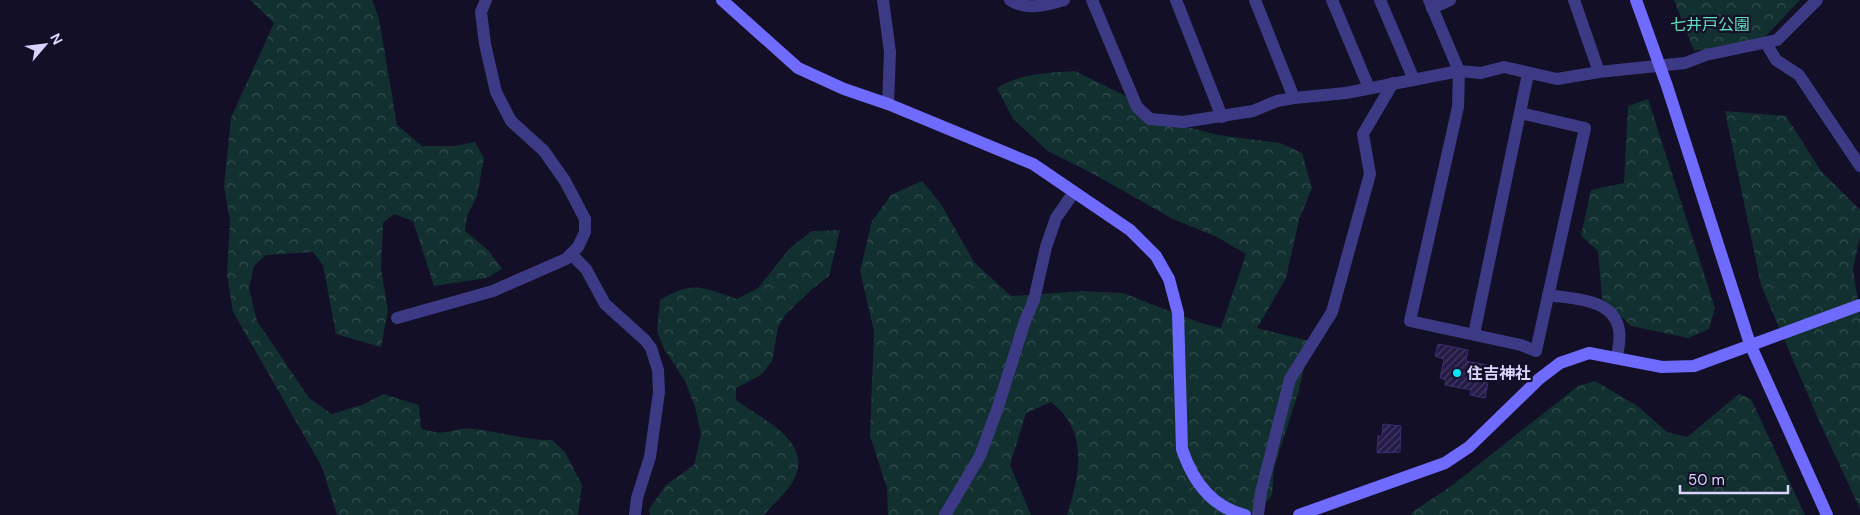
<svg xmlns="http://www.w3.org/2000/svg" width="1860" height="515" font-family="'DM Sans','Noto Sans JP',sans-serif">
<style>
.forest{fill:url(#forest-crowns)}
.building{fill:url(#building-hatch);stroke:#3b2d73}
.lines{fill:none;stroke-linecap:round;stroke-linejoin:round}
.street{stroke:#3d3a85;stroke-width:12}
.secondary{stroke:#6f6bff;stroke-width:12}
.poi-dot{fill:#00e5ff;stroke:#130f26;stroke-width:2}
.labels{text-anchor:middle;stroke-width:4.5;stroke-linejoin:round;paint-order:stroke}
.park-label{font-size:16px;fill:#5fe0c0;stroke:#130f26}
.poi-label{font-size:16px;font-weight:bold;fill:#d9d4ff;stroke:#130f26;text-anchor:start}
</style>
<defs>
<pattern id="forest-crowns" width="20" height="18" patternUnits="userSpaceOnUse" patternTransform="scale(1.25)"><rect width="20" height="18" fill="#12302f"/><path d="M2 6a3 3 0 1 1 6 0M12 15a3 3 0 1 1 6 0" fill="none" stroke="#344d4e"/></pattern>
<pattern id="building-hatch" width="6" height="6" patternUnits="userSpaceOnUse" patternTransform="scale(1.25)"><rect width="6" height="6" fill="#241b47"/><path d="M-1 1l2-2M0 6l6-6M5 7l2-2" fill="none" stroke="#433b63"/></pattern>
</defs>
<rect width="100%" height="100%" fill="#130f26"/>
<g class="forest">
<path d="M250,0h122l7,19 18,106 25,21h33l20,-4 9,16 -7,38 -10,20 -2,15 23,19 14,19 -15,9 -53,8 -21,-65 -19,-7 -11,9 -2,46 7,41 -7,37 -45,-13 -13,-69 -10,-13 -47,3 -12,11 -5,22 8,33 52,77 23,16 32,-10 19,-10 36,11 2,23c27,11 32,-2 53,1 27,3 51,11 78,11l13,12 17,33 -4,30h-241l-15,-48 -89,-155 -6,-37 3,-55 -6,-33 7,-69 43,-95z"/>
<polygon points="1674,0 1800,0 1762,40 1694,51"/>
<path d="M1075,71l59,29 30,21 54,14 62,8 22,10 10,35 -13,32 -13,58 -29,50 53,13 -11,49 -25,78 -2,27 -17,20h-188c13,-40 22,-84 -16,-113l-25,11 -16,52 21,50h-143l-1,-27 -17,-52 4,-105 -14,-60 12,-50 19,-26 31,-14 19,23 33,58 37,34 71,-5 41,2 75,29 23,6 25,-74 -29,-17 -44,-18 -78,-44 -47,-24 -35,-32 -16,-31c24,-15 50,-15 78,-17z"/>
<polygon points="1648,99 1715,308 1709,329 1688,338 1631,326 1602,298 1598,251 1581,236 1591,190 1624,183 1628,106"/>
<polygon points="1725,111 1786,116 1821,171 1860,210 1860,237 1853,269 1860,315 1860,509 1820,423 1761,285"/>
<path d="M840,230l-11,46 -18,14 -26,25 -7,13 -6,33 -11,14 -25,13v12c26,20 81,42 56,83 -7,11 -19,21 -28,32h-114l-1,-6 17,-24 28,-20 7,-31 -6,-27 -10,-26 -21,-32 -7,-18 3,-31c33,-20 42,-13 77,-1l21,-11 32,-40 22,-17z"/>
<polygon points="1595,381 1639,407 1667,432 1687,437 1739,394 1751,399 1805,515 1412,515 1411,513 1454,484 1578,386"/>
</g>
<g class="building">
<polygon points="1438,344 1468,350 1466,361 1491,366 1485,398 1470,395 1471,390 1445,385 1446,380 1440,378 1444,359 1435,356"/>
<polygon points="1383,424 1401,426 1400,452 1377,453 1378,436 1382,436"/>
</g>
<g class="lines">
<g class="street">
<polyline points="883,0 890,52 888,104"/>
<path d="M1010,0c15,11 38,5 54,0"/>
<polyline points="1092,0 1137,107 1150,119 1183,122 1253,111 1277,101 1294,98 1346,93 1459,71 1481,73 1504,67 1557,79 1599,72 1685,63 1706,55 1777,40 1817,0"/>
<polyline points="1176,0 1222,117"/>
<polyline points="1255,0 1294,98"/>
<polyline points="1332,0 1369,88"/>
<polyline points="1380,0 1414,80"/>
<polyline points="1429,0 1459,71 1458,107 1410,321 1521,345 1536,351 1585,128 1520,113"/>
<polyline points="1574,0 1599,72"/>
<polyline points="1432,8 1450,0"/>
<polyline points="1766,43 1776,60 1799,75 1860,166"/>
<polyline points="571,254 586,269 605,304 645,340 651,348 658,370 659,392 650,457 637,498 635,515"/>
<path d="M1548,295c25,4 66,3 71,35 2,8 -1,19 -2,27"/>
<polyline points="397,318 493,291 566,259 578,247 585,232 585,219 565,181 544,151 511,121 496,92 485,44 481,12 486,0"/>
<polyline points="1474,334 1528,74"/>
<polyline points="945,515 980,456 997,410 1025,321 1034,300 1046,247 1056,218 1074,192"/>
<polyline points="1258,515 1261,492 1290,379 1332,312 1370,174 1363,134 1393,83"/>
</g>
<g class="secondary">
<path d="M722,0l76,68 46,21 44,15 145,60 97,66 26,26 13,23 9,34 4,136c10,30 29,58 63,66"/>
<polyline points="1636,0 1667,86 1750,344 1827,515"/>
<polyline points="1299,515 1445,463 1469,447 1539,379 1560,363 1589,353 1662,367 1694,366 1860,305"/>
</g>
</g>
<circle class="poi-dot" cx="1457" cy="373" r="5"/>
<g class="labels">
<g class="park-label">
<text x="1710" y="30">七井戸公園</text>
</g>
<g class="poi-label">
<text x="1467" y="379">住吉神社</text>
</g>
</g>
<g transform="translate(45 45) rotate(62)" stroke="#130f26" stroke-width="4" paint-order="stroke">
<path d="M0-4L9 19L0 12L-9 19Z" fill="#d9d4ff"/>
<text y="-8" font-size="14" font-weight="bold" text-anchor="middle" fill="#d9d4ff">N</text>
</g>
<path d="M1680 485v8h108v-8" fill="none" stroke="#d9d4ff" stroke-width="2.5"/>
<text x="1688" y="485" font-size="15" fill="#d9d4ff" stroke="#130f26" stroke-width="4" paint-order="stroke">50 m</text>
</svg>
